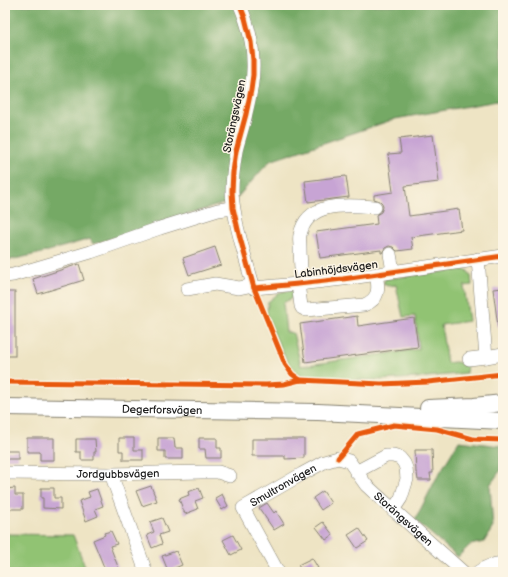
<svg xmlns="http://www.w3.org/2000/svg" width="508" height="577" font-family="'Balsamiq Sans',sans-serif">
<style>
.green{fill:#91c373;stroke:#567048}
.forest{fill:#74a965;stroke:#486240}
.building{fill:#c7a4d4}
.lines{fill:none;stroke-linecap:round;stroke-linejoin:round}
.minor-casing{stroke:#858070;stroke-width:14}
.major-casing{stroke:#858070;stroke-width:18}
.minor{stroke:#fff;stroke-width:13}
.major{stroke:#fff;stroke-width:16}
.cycleway-casing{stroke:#fcf5e5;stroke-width:8}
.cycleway{stroke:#e8590c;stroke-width:5}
.labels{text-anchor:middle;stroke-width:3;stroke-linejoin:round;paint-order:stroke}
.street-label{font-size:11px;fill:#1c1c1c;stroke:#fcf5e5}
</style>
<rect width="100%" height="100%" fill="#fcf5e5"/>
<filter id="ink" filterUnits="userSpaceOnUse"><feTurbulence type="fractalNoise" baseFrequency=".025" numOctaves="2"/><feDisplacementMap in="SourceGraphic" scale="8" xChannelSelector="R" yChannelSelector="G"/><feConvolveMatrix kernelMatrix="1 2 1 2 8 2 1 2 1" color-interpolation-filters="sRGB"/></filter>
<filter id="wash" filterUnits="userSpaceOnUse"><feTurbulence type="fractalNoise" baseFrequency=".012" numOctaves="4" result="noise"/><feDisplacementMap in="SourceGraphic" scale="16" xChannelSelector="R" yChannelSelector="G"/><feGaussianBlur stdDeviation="0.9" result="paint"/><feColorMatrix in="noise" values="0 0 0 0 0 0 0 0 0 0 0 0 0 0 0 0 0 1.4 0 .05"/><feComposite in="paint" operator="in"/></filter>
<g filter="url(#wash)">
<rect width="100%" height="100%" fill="#eee4c4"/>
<g class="green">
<path d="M457,270h10l4,6 1,9 -8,1 5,35 -28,4 6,38 8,-1 12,2 -1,9c-44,5 -89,9 -134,6 -10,0 -23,0 -33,-4 -10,-4 -28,-47 -31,-58 -2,-5 0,-11 0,-15 11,-9 11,-11 26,-12v7l-11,6 3,29 7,1 8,33 118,-17 -4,-33 -12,1 -7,-32 -8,1 -5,-2 2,-5z"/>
<polygon points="5,534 73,535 87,572 5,572"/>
</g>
<g class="forest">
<polygon points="5,5 503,5 503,100 395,119 270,161 235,200 93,244 90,239 38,254 5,261"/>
<polygon points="459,441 501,446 500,471 490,485 493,527 484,542 470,545 458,557 415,520 436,479"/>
</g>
<g id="blocks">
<g class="building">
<polygon points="433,135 439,182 405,186 409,216 459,209 462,230 411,237 413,249 397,251 393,247 389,246 385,248 382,253 381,253 381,250 320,258 316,232 377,224 376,215 381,212 383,207 382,203 380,201 374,199 374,195 393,192 388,154 401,153 399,139"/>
<polygon points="346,176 349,197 308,202 305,181"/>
<polygon points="215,247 221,265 189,275 183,258"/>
<polygon points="79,264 84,280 38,294 33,279"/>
<polygon points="503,288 503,326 498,327 493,289"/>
<rect x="5" y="292" width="10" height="64"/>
<polygon points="357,316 358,326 414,318 418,347 305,362 300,324"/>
<polygon points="27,438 54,438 54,460 40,460 40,452 27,452"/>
<polygon points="119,438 134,438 134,450 143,450 143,460 123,460 123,451 119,451"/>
<polygon points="158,438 174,438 175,448 183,448 183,459 165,459 165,451 158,451"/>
<polygon points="199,438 217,438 217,448 221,448 221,458 206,458 205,449 199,449"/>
<polygon points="76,439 95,439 96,452 94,452 94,460 81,460 81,452 76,452"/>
<polygon points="252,439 304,439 304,458 285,459 285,456 252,456"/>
<polygon points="415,450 432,450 433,473 430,473 431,480 418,480 417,473 416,473"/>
<rect x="5" y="451" width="13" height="8"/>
<polygon points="151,486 157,501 142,506 136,491"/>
<polygon points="15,488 15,495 23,495 23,509 5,509 5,489"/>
<polygon points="41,488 54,488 54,498 61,498 61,509 43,508 43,498 41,498"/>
<polygon points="199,488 203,498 195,501 198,509 185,514 179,499 189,495 188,492"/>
<polygon points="97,489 103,506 95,509 98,516 86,521 79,501 90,497 88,492"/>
<polygon points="323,491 331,503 321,510 313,498"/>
<polygon points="222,494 228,506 222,510 215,498"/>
<polygon points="267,503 274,513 276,511 284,524 274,530 259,508"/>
<polygon points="162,518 168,532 159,535 162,544 152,548 147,535 154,532 150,522"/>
<polygon points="323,522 333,535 326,540 316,527"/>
<polygon points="359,528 368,541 357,548 348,535"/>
<polygon points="111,531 117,544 110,546 120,572 106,572 93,540 105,535 104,533"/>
<polygon points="233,535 241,550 231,555 223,540"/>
<polygon points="176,551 182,565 168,571 162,556"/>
<polygon points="312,558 318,568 311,572 302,572 298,565"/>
</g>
</g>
</g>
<g filter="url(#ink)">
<use href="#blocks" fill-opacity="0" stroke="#858070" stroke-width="1"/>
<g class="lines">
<defs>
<g id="minor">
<path d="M240,5c7,17 13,37 13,56 1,18 -3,35 -7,52 -2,12 -7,25 -10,38 -2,13 -4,26 -4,39 0,13 3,24 5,36 5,21 11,42 17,62l44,-4 45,-5 160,-23"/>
<polyline points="390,254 393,271"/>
<polyline points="478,259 486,357 503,354"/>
<polyline points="5,276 13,275 91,252 160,228 218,210 233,208"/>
<path d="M298,284l3,22 1,2 4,2 58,-5c16,-6 15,-17 12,-31"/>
<path d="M303,284c-2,-13 -3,-25 -3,-37 0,-4 -1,-9 0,-12 7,-35 48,-30 75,-28"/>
<polyline points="187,289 215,284 239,288 253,285"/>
<polyline points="469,359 486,357"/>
<polyline points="356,472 386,456 393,456 400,458 404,463 406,468 407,479 401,498 393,510"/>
<path id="s1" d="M5,473l106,1 90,-2h17l12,4"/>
<polyline points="111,474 146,572"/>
<path id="s2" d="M278,572l-35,-64 59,-34 22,-12 14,-4 11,3 17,24 12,11 85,76"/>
<path d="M478,572c8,-6 15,-8 25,-9"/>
</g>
<g id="major">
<path id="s3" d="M5,407l313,5 185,9"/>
<polyline points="428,408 474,406 503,403"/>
</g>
</defs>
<use href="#minor" class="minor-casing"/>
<use href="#major" class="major-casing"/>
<use href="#minor" class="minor"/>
<use href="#major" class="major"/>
<defs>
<g id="cycleway">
<polyline points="240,5 245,18 251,42 253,60 253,75 251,90 246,114 236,151 233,172 232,191 233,208 240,238 254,288 285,364 292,374 300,380"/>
<polyline points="254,288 298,284 343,279 503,256"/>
<polyline points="5,382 266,385 284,384 300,380 381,384 428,382 503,374"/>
<polyline points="338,458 358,434 394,425 437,429 473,439 503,440"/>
</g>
</defs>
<use href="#cycleway" class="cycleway-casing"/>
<use href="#cycleway" class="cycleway"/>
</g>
</g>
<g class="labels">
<g class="street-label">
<text transform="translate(234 116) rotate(-78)" y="4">Storängsvägen</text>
<text transform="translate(336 269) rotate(-7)" y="4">Labinhöjdsvägen</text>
<text dy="4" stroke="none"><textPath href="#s3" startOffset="157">Degerforsvägen</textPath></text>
<text dy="4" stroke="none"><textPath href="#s1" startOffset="113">Jordgubbsvägen</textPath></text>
<text dy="4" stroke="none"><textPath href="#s2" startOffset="119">Smultronvägen</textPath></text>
<text dy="4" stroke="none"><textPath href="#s2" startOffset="272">Storängsvägen</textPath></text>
</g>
</g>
<rect width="508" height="577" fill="none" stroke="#fcf5e5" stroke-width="20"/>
</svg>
